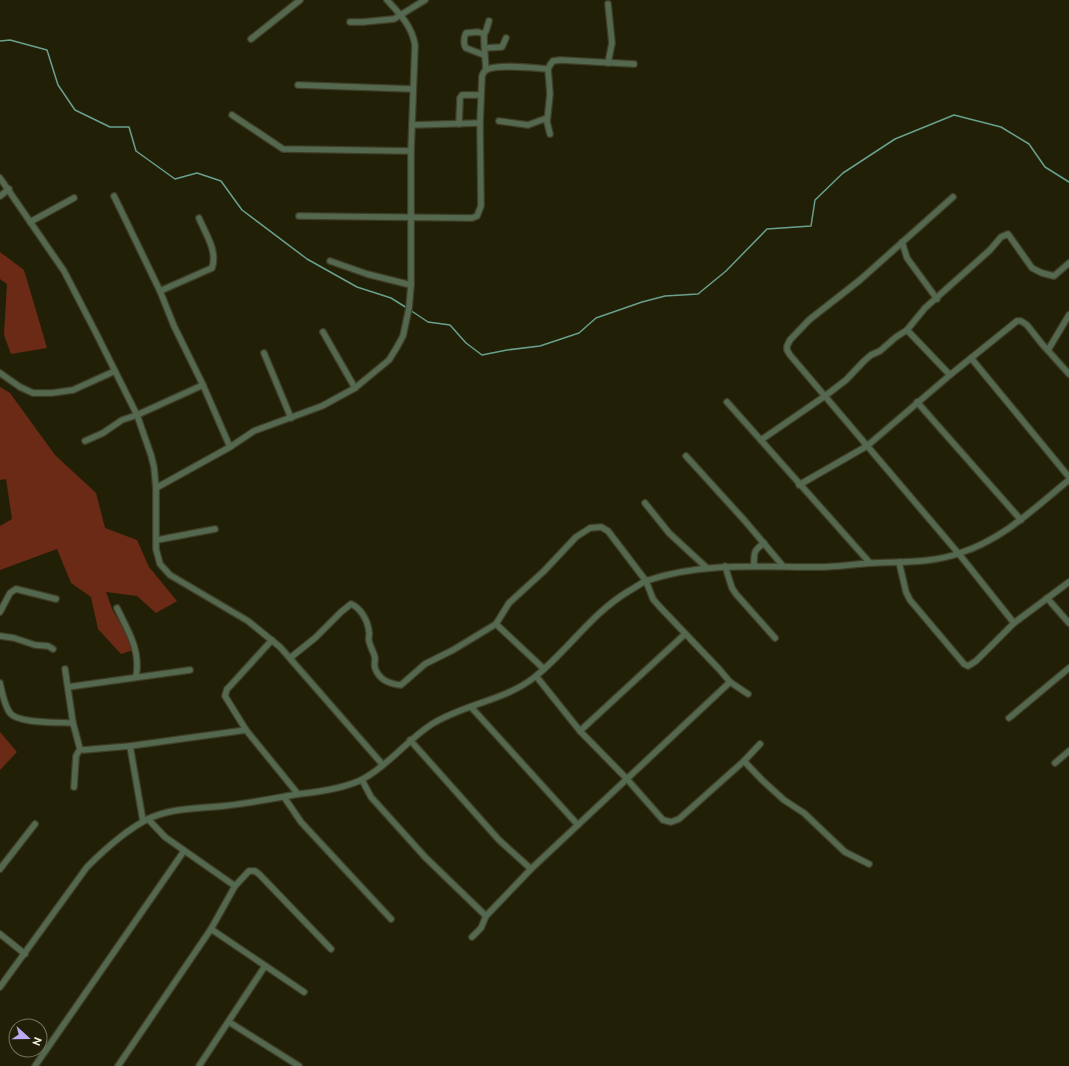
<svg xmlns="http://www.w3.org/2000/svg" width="1069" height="1066" font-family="Ubuntu,sans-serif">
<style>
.green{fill:#6b2a15}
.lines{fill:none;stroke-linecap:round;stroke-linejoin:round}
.stream{stroke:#69a08e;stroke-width:1.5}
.minor-casing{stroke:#3f3e26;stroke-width:8}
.minor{stroke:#54684f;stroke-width:5.5}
</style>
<rect width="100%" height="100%" fill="#212007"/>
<g class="green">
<polygon points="0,252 24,270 47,348 11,354 4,335 7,284 0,279"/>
<polygon points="0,387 10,393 55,455 96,493 105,528 137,540 149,567 177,601 156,613 137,596 106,592 113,611 136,649 121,654 98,629 91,597 71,583 57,549 0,570 0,526 12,519 6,479 0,480"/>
<polygon points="0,732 17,752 0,770"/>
</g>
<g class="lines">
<g class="stream">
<polyline points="0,41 10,40 47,50 58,85 75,110 110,127 129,127 136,151 175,179 197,173 221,181 242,210 307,259 357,287 391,298 407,308"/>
<polyline points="410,310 428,322 450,325 466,343 482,355 507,350 540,346 579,333 596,318 642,302 665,296 698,294 726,271 767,229 811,226 815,200 843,173 895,139 954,115 1001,127 1029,144 1045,167 1069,182"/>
</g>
<defs>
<g id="minor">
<polyline points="608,4 612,43 608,63"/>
<polyline points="350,22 363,22 394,19 425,0"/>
<path d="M484,34l-6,-2 -12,1c-2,4 -3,11 0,15l18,7"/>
<polyline points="251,39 300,0"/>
<polyline points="485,48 502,47 506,38"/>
<path d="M486,70c-1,-13 -2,-24 -2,-36l2,-3 3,-10"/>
<polyline points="298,85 413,89"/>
<polyline points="232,115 283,149 411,151"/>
<polyline points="499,121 528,125 547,118"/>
<polyline points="459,124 460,98 462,95 481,95"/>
<polyline points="412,125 480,123"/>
<polyline points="550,134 547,122 550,94 548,69 550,65 553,61 560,60 634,64"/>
<polyline points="0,178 64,271 95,331 137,415 151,455 154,467 156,488 156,549 160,564 170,575 248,621 280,647 383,765"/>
<polyline points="0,196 9,189"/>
<polyline points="114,196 160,291 174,326 203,385 230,447"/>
<polyline points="953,197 860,280 809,320 790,340 787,346 787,350 790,355 959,554 1014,623"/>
<path d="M299,216l173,2 5,-2 4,-10 -1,-83 2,-47c1,-3 2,-6 6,-7 13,-5 45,-1 60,0"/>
<polyline points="30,222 74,198"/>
<polyline points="902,242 907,258 937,299"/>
<polyline points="330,261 367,274 411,285"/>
<path d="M160,291l52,-23c6,-17 -7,-35 -13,-50"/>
<polyline points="907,330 950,375"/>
<polyline points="323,332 355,388"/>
<polyline points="1048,350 1069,315"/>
<polyline points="264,353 291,418"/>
<polyline points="971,358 1069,477"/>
<polyline points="0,373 20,387 33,393 52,393 73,390 115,371"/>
<polyline points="727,402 870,563"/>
<polyline points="917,402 1021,520"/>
<polyline points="761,440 825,396 846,380 864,361 871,355 880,351 896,337 907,330 925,308 990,250 1001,237 1008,234 1032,268 1042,273 1054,276 1069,263"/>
<polyline points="85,441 103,433 122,420 137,415 203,385"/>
<polyline points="686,456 745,521 783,566"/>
<polyline points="799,485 867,446 950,375 1017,321 1021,321 1027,325 1042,344 1069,374"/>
<path d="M156,488l74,-41 24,-16 68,-25 33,-18 34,-28 8,-13 6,-11 6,-28 2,-23v-134l4,-106c-3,-19 -16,-32 -28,-45"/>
<polyline points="645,503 669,533 707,568"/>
<polyline points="157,540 215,529"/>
<polyline points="899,562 906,592 910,600 964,664 968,666 976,661 1014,623 1069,582"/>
<polyline points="725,566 732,588 736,594 775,638"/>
<path d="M754,566c0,-13 -1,-15 10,-23"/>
<polyline points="1047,598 1069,623"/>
<path d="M117,608c11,23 24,42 19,69"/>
<polyline points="0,612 10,593 16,589 56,599"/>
<polyline points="496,624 544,669"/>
<polyline points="0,636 14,638 35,645 48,646 53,649"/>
<polyline points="272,640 231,685 227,689 225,696 246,730 298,794"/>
<path d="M290,658l25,-20 26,-26 10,-8c10,4 17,17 18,28 1,3 -1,5 0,9 1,6 5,11 6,17 0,3 -1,7 0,10 4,12 14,16 26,17l24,-21 28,-14 43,-26 13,-21 35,-32 32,-34 14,-9 11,-1 7,4 38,50 7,18 6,7 60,63 11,13 18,12"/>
<polyline points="65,669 73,723 80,749"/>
<polyline points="536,676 580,731 685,634"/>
<path d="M0,683c2,9 4,22 10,30 9,11 49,9 63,10"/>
<polyline points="68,687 190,670"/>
<polyline points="471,707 578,825"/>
<polyline points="1009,718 1069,668"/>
<polyline points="580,731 626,778 663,820 671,822 679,819 744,761 760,744"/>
<polyline points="410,740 499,840 531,869"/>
<polyline points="130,746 143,821"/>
<polyline points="80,749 83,750 130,746 246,730"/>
<polyline points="744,761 762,780 784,800 804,813 845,852 869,864"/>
<polyline points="1055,763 1069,751"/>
<polyline points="362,780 371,797 425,857 486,916"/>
<polyline points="74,787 76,756 80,749"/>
<polyline points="284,797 301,822 391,919"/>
<polyline points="148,819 165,837 235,886"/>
<polyline points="0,869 35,824"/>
<polyline points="211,929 304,992"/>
<polyline points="0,934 25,954"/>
<polyline points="472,937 481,928 486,916 531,869 730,682"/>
<path d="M0,987l87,-120c16,-16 41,-38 61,-48 21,-10 41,-10 64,-12 29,-2 58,-8 87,-13 19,-2 47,-6 64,-15 26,-14 44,-39 69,-55 32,-20 75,-24 104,-48 33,-27 57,-64 93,-85 7,-4 13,-9 20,-11 55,-18 112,-13 169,-13 18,0 36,-3 55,-4 28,-1 60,0 87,-10 44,-14 74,-45 109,-73"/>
<polyline points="229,1022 299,1066"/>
<polyline points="35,1066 184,851"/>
<polyline points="118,1066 211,929 235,886 249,871 255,871 259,874 331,949"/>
<polyline points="199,1066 265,966"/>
</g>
</defs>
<use href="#minor" class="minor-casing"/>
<use href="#minor" class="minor"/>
</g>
<g transform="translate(28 1038) rotate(111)"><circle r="19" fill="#212007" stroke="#75745f"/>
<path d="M0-3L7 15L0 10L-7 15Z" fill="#bca9f5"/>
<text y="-6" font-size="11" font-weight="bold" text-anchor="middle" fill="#f4f3e4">N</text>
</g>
</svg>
